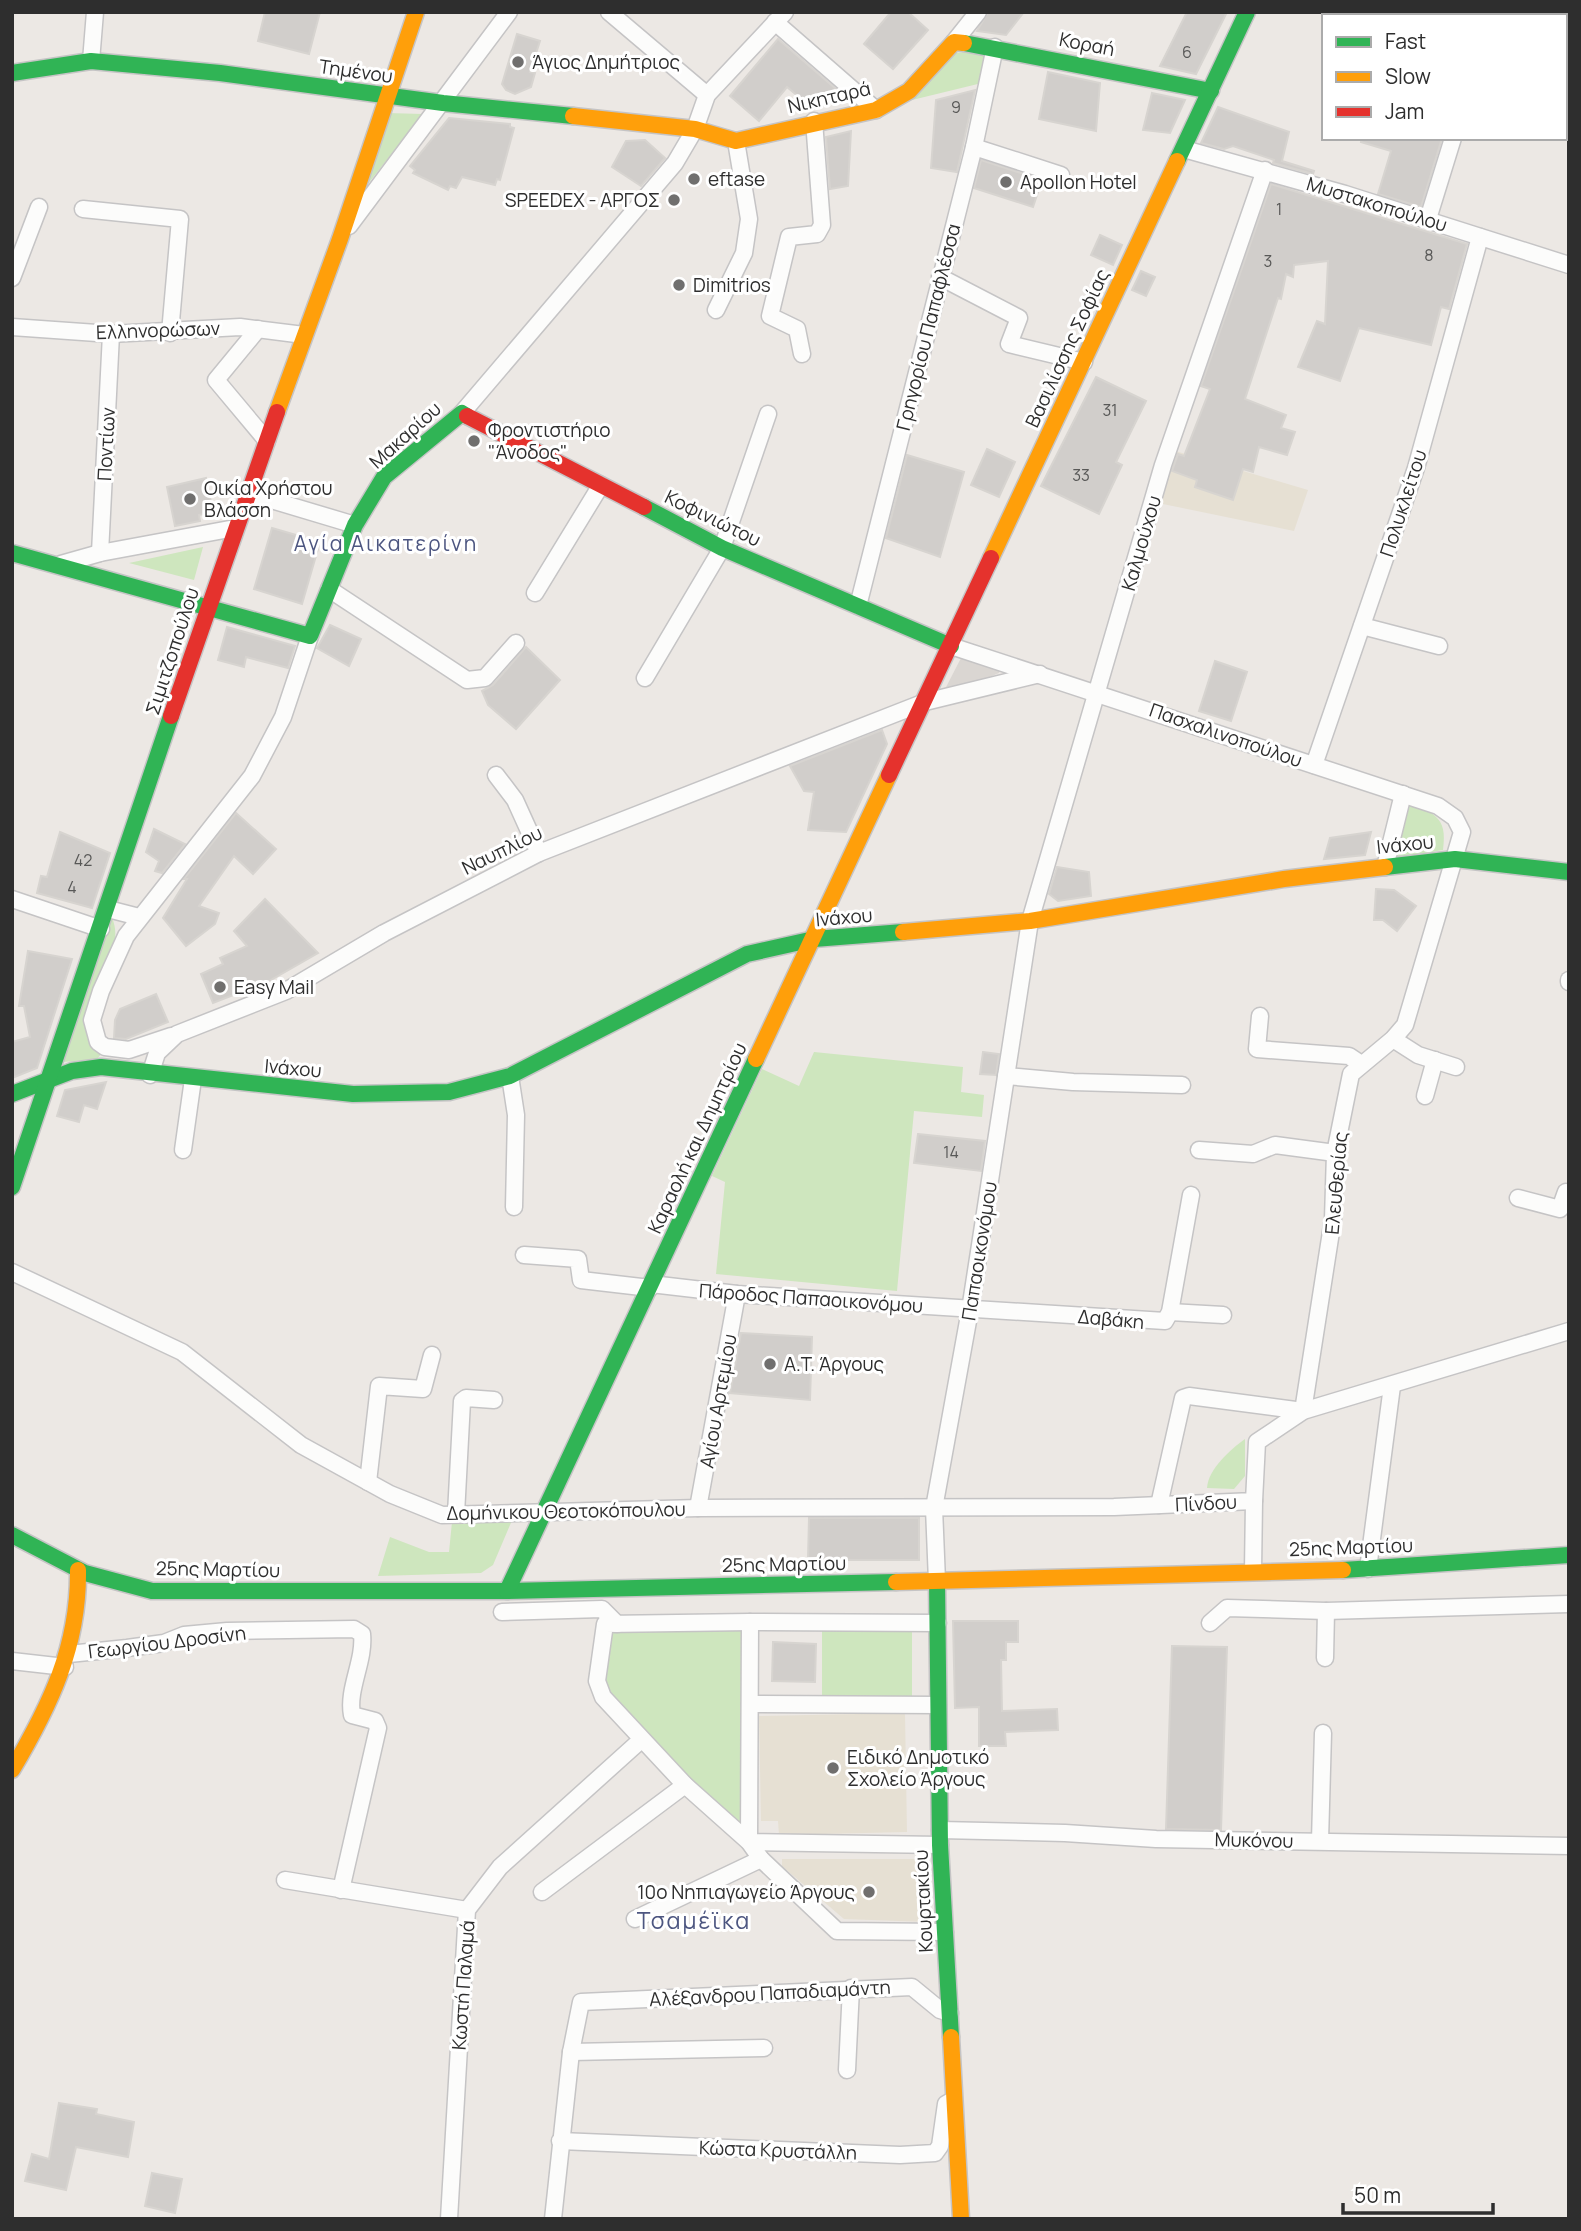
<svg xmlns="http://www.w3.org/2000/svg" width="1581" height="2231" font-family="Manrope,sans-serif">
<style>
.education{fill:#e6e0d3}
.green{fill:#cee6be}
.plaza{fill:#dad6d2}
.building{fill:#d1cecb;stroke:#d7d4d0;stroke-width:2}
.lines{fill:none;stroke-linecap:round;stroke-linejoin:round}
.street-casing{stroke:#c5c4c5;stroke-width:19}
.fast-casing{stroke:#c5c4c5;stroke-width:19}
.slow-casing{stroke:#c5c4c5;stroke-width:19}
.jam-casing{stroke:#c5c4c5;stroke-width:19}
.street{stroke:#fcfcfb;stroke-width:16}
.fast{stroke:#30b455;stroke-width:16}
.slow{stroke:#ff9f0a;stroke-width:16}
.jam{stroke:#e5322d;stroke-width:16}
.poi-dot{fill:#706f6e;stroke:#fff;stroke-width:2.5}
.labels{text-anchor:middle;stroke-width:6;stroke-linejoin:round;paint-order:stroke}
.number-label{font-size:16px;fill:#585857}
.street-label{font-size:19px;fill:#2e2e2e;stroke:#fff}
.poi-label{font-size:19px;fill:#2e2e2e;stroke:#fff;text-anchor:start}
.neighbourhood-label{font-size:21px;letter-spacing:2px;fill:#4d5680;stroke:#fff}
.quarter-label{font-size:23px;letter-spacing:2px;fill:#4d5680;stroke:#fff}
</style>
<rect width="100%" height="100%" fill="#ece8e4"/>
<g class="education">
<polygon points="1172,450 1308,490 1294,531 1158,503"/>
<polygon points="905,1713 907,1832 779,1835 778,1821 761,1821 759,1716"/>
<polygon points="782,1859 922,1859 926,1922 844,1919 782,1866"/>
</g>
<g class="green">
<polygon points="990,51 986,82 908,101 951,53"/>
<polygon points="387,113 423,114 367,185"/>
<polygon points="203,547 194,580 129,563"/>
<path d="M1405,800c28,14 43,15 38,50l-54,9z"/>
<path d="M112,918c17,37 -38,82 -23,125l13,10 -5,6 -34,3z"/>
<polygon points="814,1052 963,1067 961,1092 984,1095 982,1117 914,1111 897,1291 716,1274 725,1182 712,1176 762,1069 799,1086"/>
<path d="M1245,1439v37l-11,13 -27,-1c1,-19 24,-39 38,-49z"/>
<polygon points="513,1518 493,1565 481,1573 378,1576 390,1537 429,1552 449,1552 452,1522"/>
<polygon points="822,1629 912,1630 912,1697 822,1697"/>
<path d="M610,1631h133l1,200c-29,-28 -129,-115 -139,-146 -4,-15 3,-39 5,-54z"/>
</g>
<polygon class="plaza" points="966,656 1001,668 999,673 947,695 943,693 961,658"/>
<g class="building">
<polygon points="265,12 320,12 309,54 258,41"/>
<polygon points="891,12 908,12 928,30 893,69 864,44"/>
<polygon points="988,12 1024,12 1006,35 977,31"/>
<polygon points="1187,12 1227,12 1196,74 1160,66"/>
<polygon points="517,34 540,41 530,72 535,73 531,87 515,94 506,90 502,84"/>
<polygon points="778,39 836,89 822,106 812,108 787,87 759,121 730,96"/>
<polygon points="1048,72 1100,83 1096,131 1039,119"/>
<polygon points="975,90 957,172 931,168 936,100"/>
<polygon points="1152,93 1185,100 1170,133 1143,130"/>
<polygon points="1218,107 1289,132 1282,161 1314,171 1313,174 1273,163 1274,160 1233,146 1224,149 1201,143"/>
<polygon points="449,118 510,124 510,127 514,128 500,180 497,179 495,185 462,177 456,188 450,186 448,190 413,173 415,170 410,166"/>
<polygon points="851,131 848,186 830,189 826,137"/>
<polygon points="1362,138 1442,138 1421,207 1378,194 1391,151 1361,142"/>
<polygon points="645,140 665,158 641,186 612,167 626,141"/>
<polygon points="981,160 1042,180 1033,207 974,188"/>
<polygon points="1271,184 1467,244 1449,309 1441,307 1431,345 1359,328 1340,381 1298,367 1317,321 1325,324 1328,261 1294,265 1293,277 1286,274 1281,299 1278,298 1245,399 1286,415 1281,428 1295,432 1287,455 1259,447 1253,472 1243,469 1233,500 1195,487 1197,480 1172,471 1178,454 1184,456 1210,389 1201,386"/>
<polygon points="1100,235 1122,245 1113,265 1091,255"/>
<polygon points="1141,271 1155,277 1146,296 1132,290"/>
<polygon points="1096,377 1146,401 1116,462 1122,465 1099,514 1041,486"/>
<polygon points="987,449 1015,462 999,497 971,485"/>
<polygon points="907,455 964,472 940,557 886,538"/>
<polygon points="206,478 213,512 199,515 200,521 175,526 167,487"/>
<polygon points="272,528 320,542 302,604 254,589"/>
<polygon points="330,625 361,639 349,666 317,648"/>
<polygon points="227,627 295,646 288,668 246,657 244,667 218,660"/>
<polygon points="526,647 560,680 516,729 488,705 482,691 493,685"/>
<polygon points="1215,661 1247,672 1231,721 1199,711"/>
<polygon points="882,730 887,744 846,832 808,830 814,792 804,791 790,766"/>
<polygon points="236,813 276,849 253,874 234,856 199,906 219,913 215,924 186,946 163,918 187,879 184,879"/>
<polygon points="154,829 185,844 162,873 155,871 159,861 146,852"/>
<polygon points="60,832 110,853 92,908 37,893 41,876 47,877"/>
<polygon points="1371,832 1365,855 1324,859 1330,838"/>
<polygon points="1057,867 1089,872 1091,896 1058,901 1049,894"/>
<polygon points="1376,889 1394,890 1416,906 1397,931 1383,920 1374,920"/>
<polygon points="265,899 318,953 269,981 213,1003 201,974 223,964 220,958 247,946 234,931"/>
<polygon points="28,951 72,959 37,1068 12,1078 12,1042 30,1037 24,1006 19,1006"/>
<polygon points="156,994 168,1022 126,1039 114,1038 115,1020 120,1009"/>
<polygon points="983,1052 999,1054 996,1075 980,1074"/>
<polygon points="106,1082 97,1109 84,1105 79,1122 57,1116 65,1090"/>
<polygon points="918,1134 985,1141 981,1171 914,1163"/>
<polygon points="741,1333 812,1337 810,1400 730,1393"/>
<polygon points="809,1518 919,1518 919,1560 808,1560"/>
<polygon points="953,1621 1018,1621 1018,1642 1006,1642 1006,1660 1001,1660 1002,1711 1057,1709 1058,1730 1005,1732 1006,1746 979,1746 979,1707 955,1708"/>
<polygon points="773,1642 816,1644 815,1682 772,1681"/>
<polygon points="1172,1646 1227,1647 1221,1830 1166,1829"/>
<polygon points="59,2103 97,2109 96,2114 134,2122 128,2157 76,2147 66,2190 25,2181 32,2154 49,2159"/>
<polygon points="152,2173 182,2179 175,2213 145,2206"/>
</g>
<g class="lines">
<defs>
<g id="street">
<polyline points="609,12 707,95"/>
<polyline points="1489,16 1490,12"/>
<polyline points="775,22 876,110"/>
<polyline points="1565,38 1569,39"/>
<polyline points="954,42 978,12"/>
<polyline points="91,61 95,12"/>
<polyline points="974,147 1061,175"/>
<polyline points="1184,149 1345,194 1569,265"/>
<polyline points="83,209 180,219 170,333"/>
<polyline points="1428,219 1453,138"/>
<polyline points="349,226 509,12"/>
<polyline points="940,277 1019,318 1009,344 1084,362"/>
<polyline points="12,278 39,207"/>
<polyline points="716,310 744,253 749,219 736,141"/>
<polyline points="12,327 111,334 240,327 304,335"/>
<polyline points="258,329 216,380 267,441"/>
<polyline points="802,354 797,329 770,316 789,237 817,234 822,225 814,121"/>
<polyline points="462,413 675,163 695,129 707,95 785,12"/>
<polyline points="248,493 355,525"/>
<polyline points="100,553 111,334"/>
<polyline points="61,564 100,553 235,528"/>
<polyline points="329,589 467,680 485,678 516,643"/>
<polyline points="535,593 601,485"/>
<polyline points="858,606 974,147 995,47"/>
<polyline points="1362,626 1439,646"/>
<polyline points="951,646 1438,806 1455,818 1462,832 1405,1025 1393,1039 1351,1074 1335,1153 1333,1219 1303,1411 1189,1396 1183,1398 1159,1505"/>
<polyline points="645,678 722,548 768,414"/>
<polyline points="1314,765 1416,468 1480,237"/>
<polyline points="496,775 515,800 539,853"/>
<polyline points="1385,867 1403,794"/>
<polyline points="12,899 101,929"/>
<polyline points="108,909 139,917"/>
<polyline points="1569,980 1569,982"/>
<polyline points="1260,1016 1257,1049 1349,1056 1361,1064"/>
<polyline points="171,1036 129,1050 105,1047 98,1042 92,1020 101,991 126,936 252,776 283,717 310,636"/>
<polyline points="1393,1039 1418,1055 1456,1067"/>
<polyline points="150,1075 157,1053 177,1034 286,991 384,933 539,853 925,702 1040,674"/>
<polyline points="510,1076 516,1115 514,1207"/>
<polyline points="1006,1076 1073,1082 1182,1085"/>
<polyline points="1425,1096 1435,1060"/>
<polyline points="183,1150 193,1079"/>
<polyline points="1199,1150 1253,1154 1275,1145 1335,1153"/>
<polyline points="1518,1198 1560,1209 1566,1192 1569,1193"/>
<polyline points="524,1255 578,1259 581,1280 650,1288"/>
<polyline points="12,1272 182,1352 301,1445 390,1494 442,1515 698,1508 1114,1507 1254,1501 1257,1442 1303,1411 1569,1331"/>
<polyline points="651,1284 737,1294 1165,1321 1170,1312 1191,1195"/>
<polyline points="1170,1312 1223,1315"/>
<polyline points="368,1482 379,1386 423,1389 432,1355"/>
<polyline points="698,1508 737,1294"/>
<polyline points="456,1514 462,1401 466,1398 494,1400"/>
<polyline points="1368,1569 1392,1386"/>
<polyline points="1253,1571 1254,1501"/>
<polyline points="937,1581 934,1508 970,1310 1030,921 1163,465 1265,170"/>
<polyline points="502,1612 602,1609 617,1624"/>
<polyline points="750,1622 605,1624 597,1681 603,1697 685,1785 749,1842 761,1859 837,1931 945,1932"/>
<polyline points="938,1623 750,1622 749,1842 940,1845"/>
<polyline points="1210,1623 1227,1608 1326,1611 1569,1604"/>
<path d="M69,1654l58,-6 37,-5 20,-8 43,-4 127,-2 8,5c3,27 -15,55 -10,81l23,6 3,7 -37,162"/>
<polyline points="1325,1658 1326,1611"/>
<polyline points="12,1661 65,1667"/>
<polyline points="750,1704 938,1705"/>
<polyline points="940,1830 1065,1833 1156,1839 1569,1846"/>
<polyline points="1320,1841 1323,1733"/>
<polyline points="285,1880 467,1910"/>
<polyline points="542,1892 685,1785"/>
<polyline points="635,1919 761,1859"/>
<polyline points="571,2052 764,2048"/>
<polyline points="847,2070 851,1988"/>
<polyline points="560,2141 900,2155 935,2153 940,2146 946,2104 953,2100"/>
<polyline points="449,2219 467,1910 500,1867 641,1740"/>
<polyline points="553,2219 571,2052 581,2002 912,1987 940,2010 950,2013"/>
</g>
<g id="fast">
<polyline points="964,43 1211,91"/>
<polyline points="12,73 91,61 220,73 443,103 573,116"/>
<polyline points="1177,161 1247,12"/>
<polyline points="644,507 722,548 951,646"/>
<polyline points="12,553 310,636 355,525 384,477 462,413 467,416"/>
<polyline points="1385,867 1455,859 1569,872"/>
<polyline points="12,1094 72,1071 101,1067 353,1094 449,1092 510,1076 747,954 814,939 903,932"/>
<polyline points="12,1187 171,716"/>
<polyline points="12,1535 85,1573 152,1591 507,1591 896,1582"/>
<polyline points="1343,1570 1569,1555"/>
<polyline points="937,1581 940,1845 951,2037"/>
<polyline points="507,1591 756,1059"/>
</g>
<g id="slow">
<polyline points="573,116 695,129 736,141 876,110 909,91 954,42 964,43"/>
<polyline points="277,412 340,239 416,12"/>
<polyline points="991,558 1177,161"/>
<polyline points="903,932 1030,921 1284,879 1385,867"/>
<polyline points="756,1059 889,775"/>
<polyline points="896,1582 1343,1570"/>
<path d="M12,1770c38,-64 67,-124 66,-200"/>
<polyline points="951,2037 961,2219"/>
</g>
<g id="jam">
<polyline points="467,416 644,507"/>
<polyline points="171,716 277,412"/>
<polyline points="889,775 991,558"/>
</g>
</defs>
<use href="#street" class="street-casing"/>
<use href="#fast" class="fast-casing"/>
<use href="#slow" class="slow-casing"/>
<use href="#jam" class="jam-casing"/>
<use href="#street" class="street"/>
<use href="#fast" class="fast"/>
<use href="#slow" class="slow"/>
<use href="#jam" class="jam"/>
</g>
<g class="poi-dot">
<circle cx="518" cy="62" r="7"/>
<circle cx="694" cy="179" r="7"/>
<circle cx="1006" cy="182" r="7"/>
<circle cx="674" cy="200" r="7"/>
<circle cx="679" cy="285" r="7"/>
<circle cx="474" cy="441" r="7"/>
<circle cx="190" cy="499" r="7"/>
<circle cx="220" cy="987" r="7"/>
<circle cx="770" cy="1364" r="7"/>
<circle cx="833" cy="1768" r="7"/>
<circle cx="869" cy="1892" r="7"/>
</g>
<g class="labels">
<g class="number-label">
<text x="1187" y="58">6</text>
<text x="956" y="113">9</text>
<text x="1279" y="215">1</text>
<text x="1429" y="261">8</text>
<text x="1268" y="267">3</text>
<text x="1110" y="416">31</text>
<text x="1081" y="481">33</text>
<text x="83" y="866">42</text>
<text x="72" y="893">4</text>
<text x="951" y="1158">14</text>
</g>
<g class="street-label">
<text transform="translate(1087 44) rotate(11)" y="7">Κοραή</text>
<text transform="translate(356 71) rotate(8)" y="7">Τημένου</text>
<text transform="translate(829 97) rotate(-13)" y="7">Νικηταρά</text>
<text transform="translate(1377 204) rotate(17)" y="7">Μυστακοπούλου</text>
<text transform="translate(928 327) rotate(-76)" y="7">Γρηγορίου Παπαφλέσσα</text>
<text transform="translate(158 330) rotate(-2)" y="7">Ελληνορώσων</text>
<text transform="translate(1067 348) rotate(-65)" y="7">Βασιλίσσης Σοφίας</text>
<text transform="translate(405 435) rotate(-42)" y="7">Μακαρίου</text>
<text transform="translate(106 444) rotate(-87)" y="7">Ποντίων</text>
<text transform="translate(1403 503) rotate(-72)" y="7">Πολυκλείτου</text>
<text transform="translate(713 518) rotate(26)" y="7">Κοφινιώτου</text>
<text transform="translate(1141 543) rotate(-74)" y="7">Καλμούχου</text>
<text transform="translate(172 651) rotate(-72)" y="7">Σιμιτζοπούλου</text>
<text transform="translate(1226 735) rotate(19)" y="7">Πασχαλινοπούλου</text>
<text transform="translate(1405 844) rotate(-6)" y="7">Ινάχου</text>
<text transform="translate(502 850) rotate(-26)" y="7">Ναυπλίου</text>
<text transform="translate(844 917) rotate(-5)" y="7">Ινάχου</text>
<text transform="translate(293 1068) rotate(5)" y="7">Ινάχου</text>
<text transform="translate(697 1138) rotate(-65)" y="7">Καραολή και Δημητρίου</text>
<text transform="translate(1336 1183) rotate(-85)" y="7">Ελευθερίας</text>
<text transform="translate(979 1251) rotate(-81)" y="7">Παπαοικονόμου</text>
<text transform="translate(811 1298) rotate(4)" y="7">Πάροδος Παπαοικονόμου</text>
<text transform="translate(1111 1319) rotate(5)" y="7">Δαβάκη</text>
<text transform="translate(718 1401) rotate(-80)" y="7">Αγίου Αρτεμίου</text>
<text transform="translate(1206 1503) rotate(-3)" y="7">Πίνδου</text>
<text transform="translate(566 1511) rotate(-1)" y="7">Δομήνικου Θεοτοκόπουλου</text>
<text transform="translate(1351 1547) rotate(-2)" y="7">25ης Μαρτίου</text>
<text transform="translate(784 1564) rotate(-1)" y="7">25ης Μαρτίου</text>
<text transform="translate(218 1569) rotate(1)" y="7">25ης Μαρτίου</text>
<text transform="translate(167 1642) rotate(-7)" y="7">Γεωργίου Δροσίνη</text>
<text transform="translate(1254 1840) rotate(1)" y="7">Μυκόνου</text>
<text transform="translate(923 1901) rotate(-93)" y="7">Κουρτακίου</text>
<text transform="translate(463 1985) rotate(-86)" y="7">Κωστή Παλαμά</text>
<text transform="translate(770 1993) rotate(-3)" y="7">Αλέξανδρου Παπαδιαμάντη</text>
<text transform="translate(778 2150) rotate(2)" y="7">Κώστα Κρυστάλλη</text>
</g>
<g class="poi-label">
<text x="532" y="69">Άγιος Δημήτριος</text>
<text x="708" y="186">eftase</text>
<text x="1020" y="189">Apollon Hotel</text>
<text x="660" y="207" text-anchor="end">SPEEDEX - ΑΡΓΟΣ</text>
<text x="693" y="292">Dimitrios</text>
<text x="488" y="437">Φροντιστήριο<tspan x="488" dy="22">"Άνοδος"</tspan></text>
<text x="204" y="495">Οικία Χρήστου<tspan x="204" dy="22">Βλάσση</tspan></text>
<text x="234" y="994">Easy Mail</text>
<text x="784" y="1371">Α.Τ. Άργους</text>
<text x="847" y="1764">Ειδικό Δημοτικό<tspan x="847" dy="22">Σχολείο Άργους</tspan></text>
<text x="855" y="1899" text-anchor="end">10ο Νηπιαγωγείο Άργους</text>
</g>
<g class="neighbourhood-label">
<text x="386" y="551">Αγία Αικατερίνη</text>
</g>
<g class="quarter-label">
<text x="694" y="1929">Τσαμέϊκα</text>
</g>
</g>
<rect width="1581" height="2231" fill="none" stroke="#2e2e2e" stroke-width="28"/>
<rect x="1322" y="14" width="245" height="126" fill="#ffffff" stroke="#ababab" stroke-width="2"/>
<rect x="1336" y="37" width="35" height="10" fill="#30b455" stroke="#ababab" stroke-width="2"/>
<text x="1385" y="49" font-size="21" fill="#2e2e2e">Fast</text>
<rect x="1336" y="72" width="35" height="10" fill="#ff9f0a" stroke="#ababab" stroke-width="2"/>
<text x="1385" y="84" font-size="21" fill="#2e2e2e">Slow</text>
<rect x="1336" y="107" width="35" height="10" fill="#e5322d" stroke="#ababab" stroke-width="2"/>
<text x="1385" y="119" font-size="21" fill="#2e2e2e">Jam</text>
<path d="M1343 2203v10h150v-10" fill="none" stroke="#2e2e2e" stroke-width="3.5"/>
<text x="1354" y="2203" font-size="21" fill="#2e2e2e" stroke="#ffffff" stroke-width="5" paint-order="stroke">50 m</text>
</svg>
